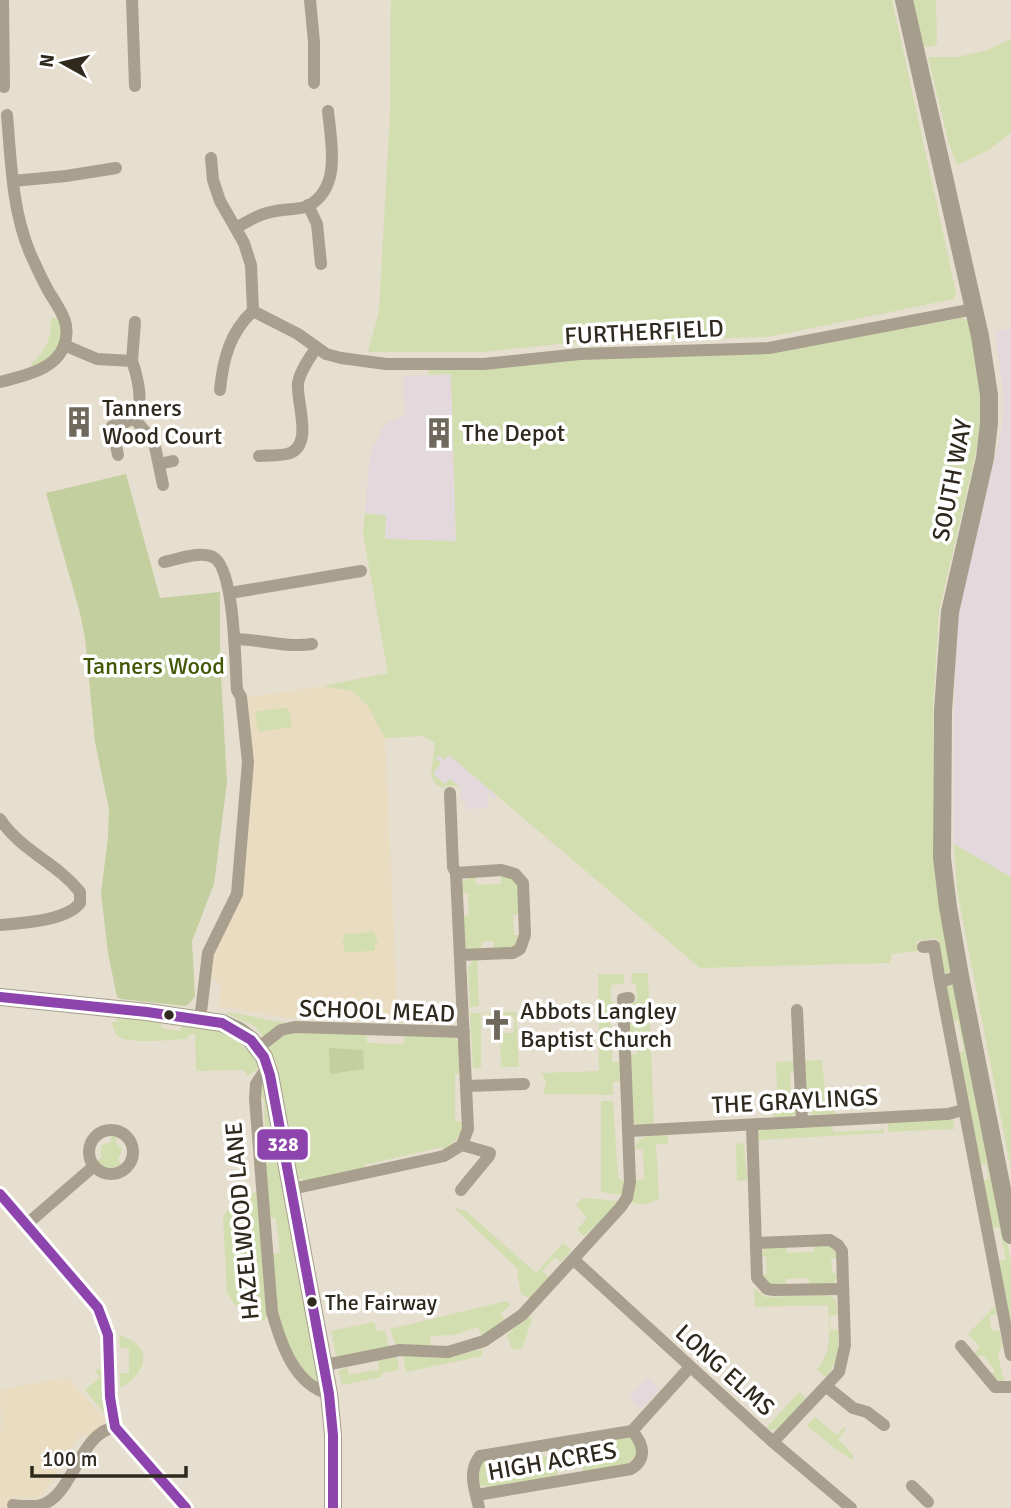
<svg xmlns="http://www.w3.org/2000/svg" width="1011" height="1508" font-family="Signika,sans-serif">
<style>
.built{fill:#e9dcc0}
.industrial{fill:#e3d8dc}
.green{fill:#d3deb0}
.forest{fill:#c3cf9f}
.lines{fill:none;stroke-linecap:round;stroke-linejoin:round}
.street{stroke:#a89f8e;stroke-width:12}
.secondary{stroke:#a69e8d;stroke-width:18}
.bus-1-casing{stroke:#fff;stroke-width:16}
.bus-1{stroke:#8e44ad;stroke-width:10}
.bus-dot{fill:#2f291e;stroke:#fff;stroke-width:2.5}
.labels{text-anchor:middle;stroke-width:7;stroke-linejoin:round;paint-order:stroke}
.bus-label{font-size:22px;fill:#2f291e;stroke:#fff;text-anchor:start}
.street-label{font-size:24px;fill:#2f291e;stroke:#fff}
.poi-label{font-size:24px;fill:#2f291e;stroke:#fff;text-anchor:start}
.park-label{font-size:24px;fill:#415804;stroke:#fff}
.line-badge{stroke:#fff;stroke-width:2.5}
.badge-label{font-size:19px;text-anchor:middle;font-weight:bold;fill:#fff}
</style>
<rect width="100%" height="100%" fill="#e6dece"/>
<g class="built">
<polygon points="322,686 352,691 367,705 385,738 398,1021 288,1018 219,1006 221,985 210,975 215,946 238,907 240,896 244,698"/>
<polygon points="68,1377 105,1420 90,1436 80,1435 43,1494 35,1498 12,1497 10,1508 0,1508 0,1431 2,1430 0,1390"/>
</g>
<g class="industrial">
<polygon points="1011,329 1011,877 954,844 954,711 958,614 1002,428 1004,397 995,331"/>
<polygon points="451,374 456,542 385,539 386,516 365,513 370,453 385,424 405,415 403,376"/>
<polygon points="448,754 497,796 494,799 488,794 488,808 465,809 465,801 460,801 461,789 458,786 445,784 432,774 441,763 435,758 438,755"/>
<polygon points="647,1377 660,1389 641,1409 629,1397"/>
</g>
<g class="green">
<polygon points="391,0 892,0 956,292 954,299 768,337 580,342 482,352 368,352 379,311 390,114"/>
<polygon points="912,0 936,0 937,43 934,46 923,47"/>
<polygon points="1011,39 1011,133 987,151 957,165 949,144 928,57 958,57 987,50"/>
<path d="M60,317c8,26 -7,38 -27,51l-2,-5c15,-10 21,-27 20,-45z"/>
<polygon points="962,318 968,321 979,373 981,415 976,453 939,611 933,709 933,831 951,972 945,973 942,971 937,938 917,941 918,951 892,954 890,963 700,968 449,755 444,760 439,755 436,758 441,763 433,774 445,784 450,779 462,789 456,786 446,786 443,788 437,785 431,776 435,743 423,736 385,738 367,705 352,691 322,686 388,673 363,533 365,513 386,516 385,539 456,541 451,374 427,375 431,368 581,358 770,352"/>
<polygon points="288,707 292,727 258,732 255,712"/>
<polygon points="954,844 1011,877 1011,1170 957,890"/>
<polygon points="501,875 510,877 518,885 520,914 513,915 514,935 521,935 520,940 511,950 494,950 494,941 482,942 481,950 468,950 465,948 461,916 469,915 468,893 460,893 463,881 475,876 476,885 501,884"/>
<polygon points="374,932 378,944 375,944 375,951 345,952 342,940 344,940 344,934"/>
<polygon points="473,960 477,960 479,1006 470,1007 468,968"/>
<polygon points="631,973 648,973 654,1126 637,1125 632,1120 629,1055 637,1054 636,1036 628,1036 627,1022 636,1021 635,1009 627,1009 629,1003 637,1001 636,984 632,984"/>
<polygon points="598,974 624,974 624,984 611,985 611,1001 620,1004 620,1009 611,1009 611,1033 621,1033 622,1039 612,1039 612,1062 623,1062 624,1081 613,1082 613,1095 543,1094 546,1081 541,1073 599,1071"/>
<polygon points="949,985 956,987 1011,1262 1011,1333 997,1262 1006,1259 999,1227 990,1228 982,1181 989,1179 986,1164 979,1165 957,1053 964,1051 958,1021 951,1022 946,987"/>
<polygon points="227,1012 287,1023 263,1036 253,1025 227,1014"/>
<polygon points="516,1012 519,1067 501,1067 500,1033 514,1033 514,1017 489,1017 489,1013 481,1014 481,1068 473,1068 470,1013"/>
<path d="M116,1018l46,2 -1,8 19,3 2,-8c39,6 54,11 79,43l-13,10 -4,-6 -48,1 -1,-37h-4l-5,5c-14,1 -57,5 -67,-2 -5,-4 -6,-10 -7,-15h5z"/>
<path d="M292,1033h75v10l37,1 1,-9 46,1 9,7 2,30 -7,1v47l8,1c-1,14 -9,21 -20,29l-1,-4 -78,18v4l-60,12 -1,-2h-5l-21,-108 -9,-23 9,-9z"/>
<polygon points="822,1060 827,1111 832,1111 834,1106 835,1114 813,1115 808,1111 805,1061"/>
<polygon points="796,1061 796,1071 790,1072 791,1096 797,1096 797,1110 792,1117 774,1117 773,1110 778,1110 776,1062"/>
<path d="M266,1083l31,162 -3,10 26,129h-4c-38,-41 -40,-77 -44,-130l8,-1 -4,-35h-9l-5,-86 3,-5 -1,-27 -5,-7 2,-7z"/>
<polygon points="601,1101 613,1101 618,1178 626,1181 622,1195 601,1192"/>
<polygon points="953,1119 955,1129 888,1132 888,1122"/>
<polygon points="882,1122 884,1132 882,1133 756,1140 760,1128 832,1124 833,1132 882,1130"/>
<path d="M668,1133v11h-12l3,55 -16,6 -14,-3 7,-22 8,-1 -1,-30h-8c4,-16 19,-14 33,-16z"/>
<path d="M111,1134l7,1 -2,8 6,6 -4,11 4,5c-10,5 -17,4 -25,-4l5,-4 -2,-6 2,-6 9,-3z"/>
<polygon points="744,1143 747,1180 737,1181 736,1144"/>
<polygon points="259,1190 267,1316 263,1321 235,1305 227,1293 223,1217 229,1208"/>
<path d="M583,1198l36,3c-11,14 -23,23 -35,35l-7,-7 10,-11 -11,-13z"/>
<polygon points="453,1207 466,1211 536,1273 563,1243 571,1250 561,1262 555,1257 542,1271 550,1279 531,1299 521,1294 517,1272 519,1270"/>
<path d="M814,1244l17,1 8,13h-8l1,15h8c-5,15 -17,12 -31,13v-8l-23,1v9h-13l-13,-13 7,-1 -1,-18h-7l7,-9 20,-2 1,8 27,-1z"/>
<path d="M754,1288l11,9 61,-2 9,3 3,17h-8v15h8c1,18 0,33 -12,47l-9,-7c16,-20 12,-41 11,-65l-73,2z"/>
<polygon points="507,1301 510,1305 501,1314 507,1322 482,1336 478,1327 454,1335 430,1336 432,1347 395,1344 390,1329"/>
<polygon points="995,1306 997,1314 989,1316 992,1331 999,1330 1002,1344 998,1355 1005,1385 1001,1385 989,1375 995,1371 983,1355 977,1358 974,1354 980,1347 968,1334"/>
<polygon points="528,1316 532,1320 522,1348 512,1350 507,1335"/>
<polygon points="374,1322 377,1332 385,1330 389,1348 336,1356 331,1331"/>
<path d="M119,1335c35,11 30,37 1,53v-15h9v-24l-9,-1z"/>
<polygon points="482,1349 482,1356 406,1372 403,1356 459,1355"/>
<polygon points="397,1357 399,1370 382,1373 382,1377 342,1385 339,1371 347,1367 349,1375 379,1369 378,1361"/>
<polygon points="99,1369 104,1371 106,1415 85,1390 100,1377 94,1370"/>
<polygon points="799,1392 806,1398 777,1429 770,1430 767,1427"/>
<polygon points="815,1417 837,1435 844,1427 846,1429 838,1439 853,1455 853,1460 836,1449 807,1426"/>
<path d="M624,1435c7,3 12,7 12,16 -1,19 -39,19 -53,21l-2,-9 -24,4 1,10 -69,10 -9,-2 -3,-4 4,-20 58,-12 2,8 30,-5 -1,-8z"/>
</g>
<g class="forest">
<polygon points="126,474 160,598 220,592 220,657 227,782 214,884 192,941 195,996 189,1004 185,1006 121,999 117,997 108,953 101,893 108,838 109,809 95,742 85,638 80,613 46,493"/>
<polygon points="329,1048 363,1050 364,1069 330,1074"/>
</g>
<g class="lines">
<g class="street">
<polyline points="3,0 4,87"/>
<polyline points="132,0 135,86"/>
<polyline points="310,0 314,42 314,83"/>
<polyline points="211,158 213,180 220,201 244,243 251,265 253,311 298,334 326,354 341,358 386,364 484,364 580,354 769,348 974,309"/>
<polyline points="13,181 66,176 116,168"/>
<polyline points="308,205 317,224 321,264"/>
<path d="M236,228c12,-7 25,-15 40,-17 10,-2 22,-1 32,-5 34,-18 23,-64 20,-95"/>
<path d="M64,345l33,14 35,2c5,14 13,44 2,56 -6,6 -14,7 -22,9l6,29"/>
<polyline points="132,361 135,322"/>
<path d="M0,382c22,-6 54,-11 64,-36 8,-22 -4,-36 -15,-54 -7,-12 -13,-26 -19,-39 -18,-43 -19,-92 -23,-138"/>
<path d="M220,390c3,-31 10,-58 33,-79"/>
<polyline points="133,417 154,442 163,485"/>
<path d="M259,456c9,-1 19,0 28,-2 28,-7 9,-51 11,-71 2,-12 11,-24 18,-35"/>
<polyline points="159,464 173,461"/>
<path d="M164,562c14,-3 36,-11 49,-5 22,11 22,108 24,133l4,7 7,65 -11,132 -29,59 -8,67"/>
<polyline points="230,593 361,571"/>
<path d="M234,639c26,0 51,9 78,5"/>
<polyline points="450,793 453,867 456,873"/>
<path d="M0,819c20,31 57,44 80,73v11c-14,18 -58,20 -80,22"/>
<polyline points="923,947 934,946 940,982"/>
<polyline points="960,976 940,982 1011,1355"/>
<polyline points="797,1010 802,1122"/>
<polyline points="258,1048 281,1030 295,1027 464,1032"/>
<path d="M268,1066l-12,18 -1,15 17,213c9,32 22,72 57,82"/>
<polyline points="467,1086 524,1084"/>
<polyline points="752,1125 757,1278 767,1289 774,1290 843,1289"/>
<circle cx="111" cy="1152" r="22"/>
<polyline points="629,1131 948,1114 963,1110"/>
<polyline points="292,1189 444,1156 462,1145 468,1129 456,873 501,870 515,874 523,883 525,935 520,949 513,953 460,955"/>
<polyline points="461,1190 489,1156 490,1153 462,1145"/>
<polyline points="0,1194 98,1308 108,1335 110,1397 115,1427 186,1508"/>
<polyline points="27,1224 94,1166"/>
<polyline points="756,1243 830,1240 838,1245 842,1251 845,1345 839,1372 773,1442"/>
<polyline points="574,1260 773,1442 851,1508"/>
<polyline points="961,1346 995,1387 1011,1387"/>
<polyline points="325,1365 400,1350 448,1352 484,1341 522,1315 620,1208 627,1198 630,1182 623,999 629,998"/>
<polyline points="827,1387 853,1408 867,1412 884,1425"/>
<polyline points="912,1486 928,1502"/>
<path d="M477,1495l154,-26c16,-10 13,-25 1,-38"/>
<path d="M13,1505c10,1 19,2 28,0 33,-10 38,-72 74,-78"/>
<path d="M479,1508c-4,-19 -12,-35 1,-52l152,-25 58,-64"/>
</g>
<g class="secondary">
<polyline points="904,0 980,336 989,395 989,423 985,458 950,612 943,711 942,858 948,907 960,976 1011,1235"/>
<polyline points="0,997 147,1012 222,1023 239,1031 251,1040 264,1057 270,1075 329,1394 333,1435 333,1508"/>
</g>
<defs>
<g id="bus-1">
<polyline points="0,997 147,1012 222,1023 251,1040 264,1057 270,1075 329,1394 333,1435 333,1508"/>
<polyline points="0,1194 98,1308 108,1335 110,1397 115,1427 186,1508"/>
</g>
</defs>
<use href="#bus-1" class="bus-1-casing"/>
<use href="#bus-1" class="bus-1"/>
</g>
<defs>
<symbol id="building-bare" viewBox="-9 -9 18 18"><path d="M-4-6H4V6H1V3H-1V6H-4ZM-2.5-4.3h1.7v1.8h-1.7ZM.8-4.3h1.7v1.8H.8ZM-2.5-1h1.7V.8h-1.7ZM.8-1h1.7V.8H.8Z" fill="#6f685c" stroke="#fff" stroke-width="2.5" paint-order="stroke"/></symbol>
<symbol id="church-bare" viewBox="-9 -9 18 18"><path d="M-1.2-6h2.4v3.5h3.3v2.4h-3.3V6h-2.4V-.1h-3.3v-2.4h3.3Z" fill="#6f685c" stroke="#fff" stroke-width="2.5" paint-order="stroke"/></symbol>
</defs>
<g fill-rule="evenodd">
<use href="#building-bare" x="57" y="400" width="44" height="44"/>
<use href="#building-bare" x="417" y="411" width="44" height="44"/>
<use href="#church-bare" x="475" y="1003" width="44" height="44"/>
</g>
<g class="bus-dot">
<circle cx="169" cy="1015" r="6"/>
<circle cx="312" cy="1302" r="6"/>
</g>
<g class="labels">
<g class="bus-label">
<text x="325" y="1310">The Fairway</text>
</g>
<g class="street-label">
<text transform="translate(644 332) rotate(-3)" y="8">FURTHERFIELD</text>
<text transform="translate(952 480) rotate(-79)" y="8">SOUTH WAY</text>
<text transform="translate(377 1011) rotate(2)" y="8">SCHOOL MEAD</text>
<text transform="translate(795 1101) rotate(-3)" y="8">THE GRAYLINGS</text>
<text transform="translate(242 1221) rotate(-95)" y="8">HAZELWOOD LANE</text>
<text transform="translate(725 1370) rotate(42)" y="8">LONG ELMS</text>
<text transform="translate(552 1461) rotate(-10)" y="8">HIGH ACRES</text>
</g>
<g class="poi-label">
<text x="102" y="416">Tanners<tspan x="102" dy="28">Wood Court</tspan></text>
<text x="462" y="441">The Depot</text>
<text x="520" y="1019">Abbots Langley<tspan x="520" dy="28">Baptist Church</tspan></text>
</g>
<g class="park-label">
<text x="154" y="674">Tanners Wood</text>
</g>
</g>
<rect class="line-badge" x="256" y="1128" width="53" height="33" rx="7" fill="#8e44ad"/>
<g class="badge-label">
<text x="283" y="1151">328</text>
</g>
<g transform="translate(63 63) rotate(278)" stroke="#ffffff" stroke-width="5" paint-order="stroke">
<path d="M0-5L12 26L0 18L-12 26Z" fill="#2f291e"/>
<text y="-10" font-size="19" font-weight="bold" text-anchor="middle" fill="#2f291e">N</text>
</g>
<path d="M32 1466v10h154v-10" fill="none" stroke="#2f291e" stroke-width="3.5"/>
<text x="42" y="1466" font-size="21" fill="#2f291e" stroke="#ffffff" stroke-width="5" paint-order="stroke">100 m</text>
</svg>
